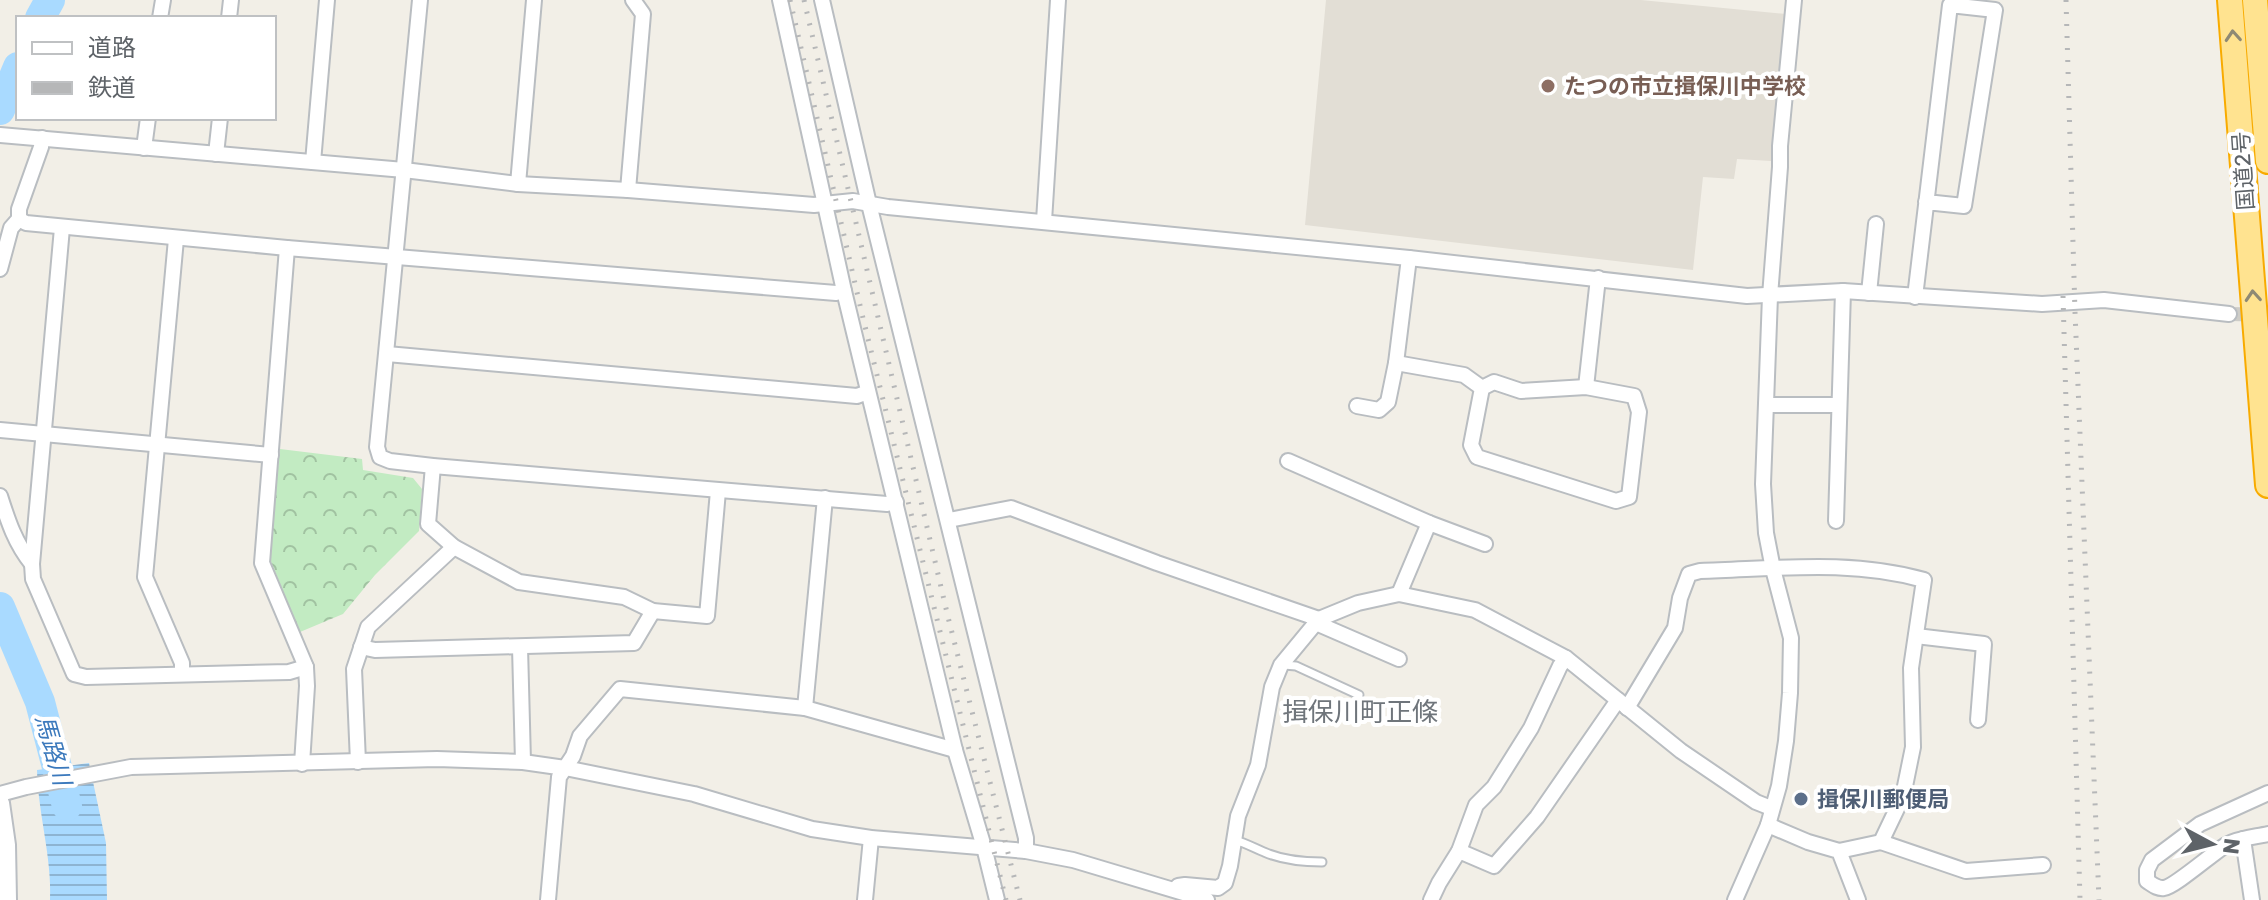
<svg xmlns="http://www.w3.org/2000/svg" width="2268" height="900" font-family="Rubik,'Noto Sans JP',sans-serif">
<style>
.education{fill:#e2ded5}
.forest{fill:url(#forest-crowns)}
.water{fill:url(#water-rules)}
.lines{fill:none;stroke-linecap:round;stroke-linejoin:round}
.river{stroke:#a9daff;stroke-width:30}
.street-tunnel{stroke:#cdccc7;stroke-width:14;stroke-dasharray:14 7;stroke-linecap:butt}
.lane-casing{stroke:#b9bdc1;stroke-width:11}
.street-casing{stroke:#b9bdc1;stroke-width:18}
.secondary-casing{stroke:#babec3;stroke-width:22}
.highway-casing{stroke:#f8ab00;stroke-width:28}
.lane{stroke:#fff;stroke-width:7}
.street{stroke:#fff;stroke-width:14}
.secondary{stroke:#fff;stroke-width:18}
.highway{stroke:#ffe390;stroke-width:24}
.rail{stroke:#b6b7b8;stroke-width:5;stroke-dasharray:2 10;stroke-linecap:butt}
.oneway{stroke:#8e8974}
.education-dot{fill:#8d6e63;stroke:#fff;stroke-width:3}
.service-dot{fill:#5c6f8a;stroke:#fff;stroke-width:3}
.labels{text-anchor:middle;stroke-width:8;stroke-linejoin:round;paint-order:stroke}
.education-label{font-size:22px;font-weight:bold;fill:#785e54;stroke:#fff;text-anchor:start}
.street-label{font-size:22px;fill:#5e6368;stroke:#fff}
.service-label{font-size:22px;font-weight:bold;fill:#4e5e75;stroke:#fff;text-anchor:start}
.water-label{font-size:24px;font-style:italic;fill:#3b79bc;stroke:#fff}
.quarter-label{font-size:26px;fill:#6f757b;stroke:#fff}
</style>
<defs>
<pattern id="forest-crowns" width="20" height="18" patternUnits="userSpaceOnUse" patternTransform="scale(2)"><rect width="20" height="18" fill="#c2ebc2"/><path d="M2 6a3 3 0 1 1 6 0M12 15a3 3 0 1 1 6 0" fill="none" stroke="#a1c2a1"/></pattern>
<pattern id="water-rules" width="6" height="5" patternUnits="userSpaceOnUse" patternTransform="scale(2)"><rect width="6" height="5" fill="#a9daff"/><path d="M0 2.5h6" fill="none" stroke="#8db4d2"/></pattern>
</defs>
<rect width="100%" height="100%" fill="#f2efe7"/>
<polygon class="education" points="1326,0 1641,0 1786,14 1771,161 1737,159 1734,179 1703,177 1693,270 1305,225"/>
<polygon class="forest" points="280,449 362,459 363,470 413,478 422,489 419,531 375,575 343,614 300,632 269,557"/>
<path class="water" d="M89,763l17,80 1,57h-57c2,-43 -12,-86 -13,-130z"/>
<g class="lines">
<g class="river">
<polyline points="40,18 50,0"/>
<polyline points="0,110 18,67"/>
<polyline points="0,607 40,702 67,806"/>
</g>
<polyline class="street-tunnel" points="2229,314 2268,315"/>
<defs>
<g id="lane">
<polyline points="1284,665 1296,666 1359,695"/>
<path d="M1234,840c12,3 20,8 30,12 18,8 40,10 58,10"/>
</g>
<g id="street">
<polyline points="420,0 377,447 380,457 390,461 433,466 887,504 896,502"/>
<polyline points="780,0 844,291 955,750 984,847 997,900"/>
<polyline points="822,0 869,204 1026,838 1026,851"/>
<polyline points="160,18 163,0"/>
<polyline points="229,18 231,0"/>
<polyline points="0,135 404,170 518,184 628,190 814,205 853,201 888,207 1409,258 1747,296 1843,291 2042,304 2104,300 2229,314"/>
<polyline points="42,138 41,147 19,209 19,219 26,223 287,248 836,293 844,291"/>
<polyline points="144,148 148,118"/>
<polyline points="216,154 220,118"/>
<polyline points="313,162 327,0"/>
<polyline points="518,184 534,0"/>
<polyline points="628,190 643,14 633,0"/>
<polyline points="1044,221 1058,0"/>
<polyline points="62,228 32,564 33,579 74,674 86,677 289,672 306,667"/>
<polyline points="176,239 145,577 182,663 182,674"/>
<polyline points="287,248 262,563 306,667 307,686 302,764"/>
<polyline points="0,269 11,228 19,219"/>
<polyline points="1869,293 1876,224"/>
<polyline points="1915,297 1950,5 1995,10 1964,206 1926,202"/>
<polyline points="387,354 857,396 868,392"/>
<polyline points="1396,363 1464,375 1482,388 1494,382 1521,391 1586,387 1634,396 1639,412 1629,497 1616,501 1477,457 1471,445 1482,388"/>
<polyline points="1586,387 1598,278"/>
<polyline points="1766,405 1839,405"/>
<polyline points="1357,406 1379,410 1388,402 1396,363 1409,258"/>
<polyline points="0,430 271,455"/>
<polyline points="1288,461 1429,523 1485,544"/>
<polyline points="433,466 428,524 454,547 519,582 624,597 653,611 707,616 718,491"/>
<path d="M0,496c8,25 15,47 32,68"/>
<polyline points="949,520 1011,508 1157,563 1319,619"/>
<polyline points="1836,521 1843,291"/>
<polyline points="1399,594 1429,523"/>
<polyline points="1316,623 1399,659"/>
<polyline points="1916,636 1984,644 1978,720"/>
<polyline points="361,647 375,650 634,643 653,611"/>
<polyline points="520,647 523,762"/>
<polyline points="805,708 825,498"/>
<path d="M1627,708l48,-80 5,-30 9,-24 11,-3c75,-2 151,-12 224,9l-13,88 2,79 -10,49 -22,46 -42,9"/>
<polyline points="358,762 354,669 368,627 454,547"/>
<path d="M2268,793l-68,31 -48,36 -5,10v11c5,3 10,8 17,7 10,-1 49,-35 62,-43 12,-7 28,-8 42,-11"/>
<polyline points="0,794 26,787 131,767 437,759 523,762 565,768 694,794 812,829 871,838 1026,851 1073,860 1207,900"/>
<polyline points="1768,825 1808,842 1839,851 1858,900"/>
<polyline points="2243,839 2252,900"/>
<polyline points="1881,842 1966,871 2043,865"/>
<polyline points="1459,851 1494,866 1537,817 1618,700"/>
<polyline points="1178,886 1185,885 1218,888 1225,883 1230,866 1238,816 1258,765 1272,687 1281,665 1319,619 1358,603 1399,594 1475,610 1566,658 1681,751 1756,802 1771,808"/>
<polyline points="548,900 559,777 573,756 580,736 620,689 805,708 955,750"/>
<polyline points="865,900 871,838"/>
<polyline points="1431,900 1439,883 1459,851 1476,805 1494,787 1531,728 1560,666 1566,658"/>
<polyline points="1735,900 1768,825 1779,786 1786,741 1790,693 1791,638 1773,569 1766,533 1763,484 1770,296 1780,167 1780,146 1794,0"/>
</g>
<polyline id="secondary" points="0,803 6,845 7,900"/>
<g id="highway">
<polyline points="2230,0 2268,485"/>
<polyline points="2255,0 2268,161"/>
</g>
</defs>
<use href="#lane" class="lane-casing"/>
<use href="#street" class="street-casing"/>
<use href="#secondary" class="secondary-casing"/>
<use href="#highway" class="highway-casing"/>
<use href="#lane" class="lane"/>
<use href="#street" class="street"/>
<use href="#secondary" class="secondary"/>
<use href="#highway" class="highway"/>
<g class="rail">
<polyline points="790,0 862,314 1006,900"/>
<polyline points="804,0 948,617 1020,900"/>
<polyline points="2066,0 2075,312 2099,900"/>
<polyline points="2063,296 2080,900"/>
</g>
</g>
<defs><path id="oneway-chevron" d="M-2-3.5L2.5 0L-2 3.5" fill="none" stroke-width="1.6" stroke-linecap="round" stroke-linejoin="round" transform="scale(2)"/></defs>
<g class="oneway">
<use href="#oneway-chevron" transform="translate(2233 36) rotate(-94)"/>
<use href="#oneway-chevron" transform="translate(2253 296) rotate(-94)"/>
</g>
<circle class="education-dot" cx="1548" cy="86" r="8"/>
<circle class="service-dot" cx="1801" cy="799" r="8"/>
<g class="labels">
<g class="education-label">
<text x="1564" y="94">たつの市立揖保川中学校</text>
</g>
<g class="street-label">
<text transform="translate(2243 171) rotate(-94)" y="8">国道2号</text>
</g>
<g class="service-label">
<text x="1817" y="807">揖保川郵便局</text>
</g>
<g class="water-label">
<text transform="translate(53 750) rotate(74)" y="8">馬路川</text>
</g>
<g class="quarter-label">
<text x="1360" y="721">揖保川町正條</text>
</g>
</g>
<rect x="16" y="16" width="260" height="104" fill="#ffffff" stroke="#bfc1c3" stroke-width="2"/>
<rect x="32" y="42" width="40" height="12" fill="#ffffff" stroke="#bfc1c3" stroke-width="2"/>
<text x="88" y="56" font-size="24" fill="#5e6368">道路</text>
<rect x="32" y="82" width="40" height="12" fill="#b6b7b8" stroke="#bfc1c3" stroke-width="2"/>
<text x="88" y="96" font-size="24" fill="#5e6368">鉄道</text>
<g transform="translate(2212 844) rotate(97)" stroke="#ffffff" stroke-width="6" paint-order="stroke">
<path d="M0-6L14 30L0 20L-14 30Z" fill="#5e6368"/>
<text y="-12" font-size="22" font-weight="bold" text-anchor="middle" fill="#5e6368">N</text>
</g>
</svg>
